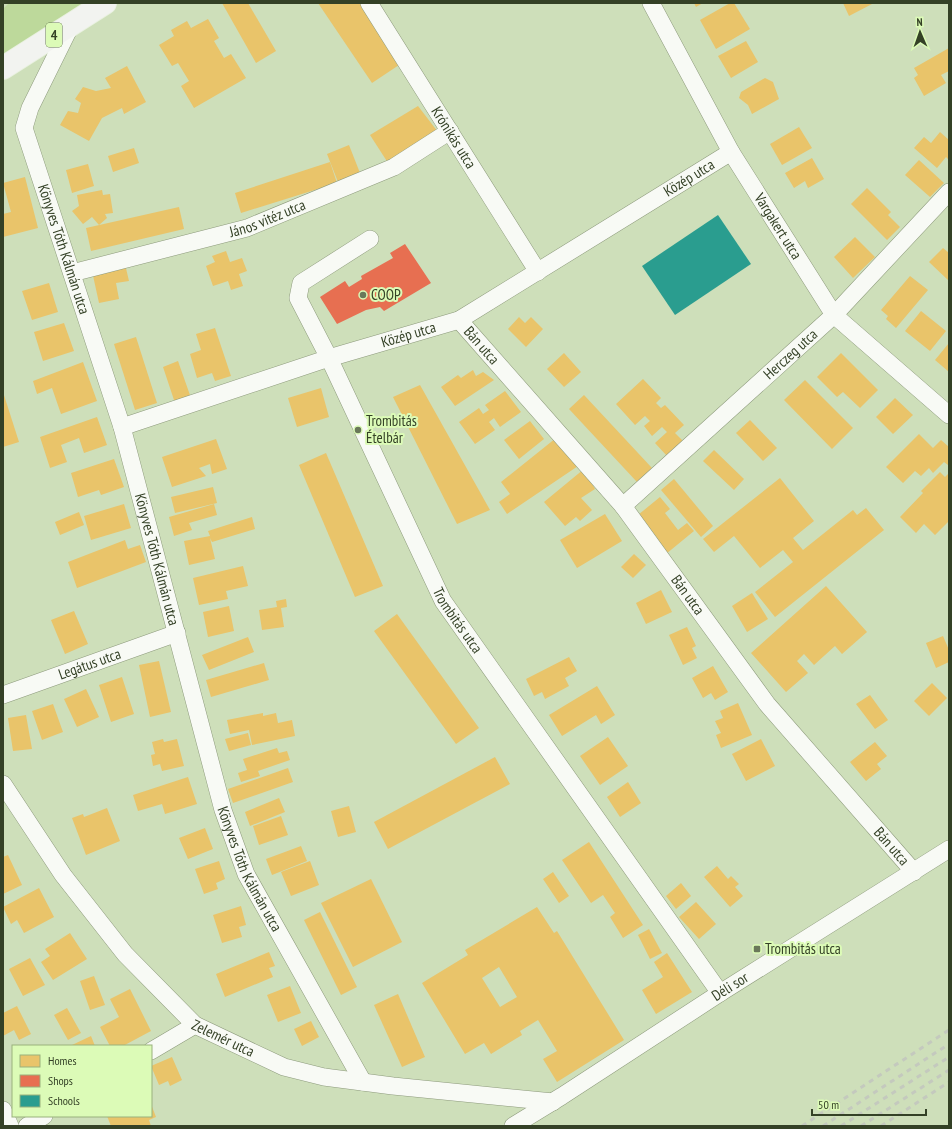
<svg xmlns="http://www.w3.org/2000/svg" width="952" height="1129" font-family="'PT Sans Narrow',sans-serif">
<style>
.green{fill:#bdd99b}
.homes{fill:#e9c46a;fill-rule:evenodd}
.shops{fill:#e76f51}
.schools{fill:#2a9d8f}
.lines{fill:none;stroke-linecap:round;stroke-linejoin:round}
.street-casing{stroke:#8d9a7c;stroke-width:18}
.primary-casing{stroke:#e9f1e0;stroke-width:24}
.street{stroke:#f8faf5;stroke-width:17}
.primary{stroke:#f2f3f0;stroke-width:22}
.rail{stroke:#c4c9be;stroke-width:3;stroke-dasharray:5 5;stroke-linecap:butt}
.poi-dot{fill:#6a785a;stroke:#dcfbb7;stroke-width:1.5}
.labels{text-anchor:middle;stroke-width:4;stroke-linejoin:round;paint-order:stroke}
.shield{fill:#dcfbb7;stroke:#667952;stroke-width:1}
.shield-label{font-size:14px;font-weight:bold;fill:#344126}
.street-label{font-size:15px;fill:#344126;stroke:#dcfbb7}
.poi-label{font-size:15px;fill:#344126;stroke:#dcfbb7;text-anchor:start}
</style>
<rect width="100%" height="100%" fill="#cedfba"/>
<polygon class="green" points="9,3 86,3 3,56 3,9"/>
<g class="homes">
<polygon points="222,3 248,3 276,51 256,63"/>
<polygon points="318,3 362,3 402,63 372,83"/>
<polygon points="694,3 703,3 696,7"/>
<polygon points="730,3 734,3 750,29 716,49 700,20"/>
<polygon points="843,3 874,3 849,16"/>
<polygon points="208,19 219,38 214,41 224,58 231,54 246,78 194,108 181,86 189,81 178,63 172,66 159,45 174,36 171,30 187,21 191,28"/>
<polygon points="746,41 758,62 731,78 718,56"/>
<polygon points="949,48 949,71 941,75 946,83 924,96 914,78 918,75 914,68"/>
<polygon points="127,66 146,102 124,114 122,108 102,118 89,141 60,125 68,111 78,113 81,103 75,99 83,87 96,91 111,88 105,78"/>
<polygon points="765,78 773,82 779,99 752,114 748,105 739,98 741,92"/>
<polygon points="418,106 438,132 390,166 370,135"/>
<polygon points="799,127 812,148 782,165 770,144"/>
<polygon points="940,132 949,140 949,160 946,157 937,168 914,148 924,137 931,143"/>
<polygon points="349,145 360,173 338,182 327,154"/>
<polygon points="134,148 139,163 113,172 108,156"/>
<polygon points="812,158 824,179 808,188 805,181 794,188 785,173"/>
<polygon points="919,160 944,183 930,197 905,175"/>
<polygon points="330,162 337,183 241,213 235,193"/>
<polygon points="88,164 94,186 72,193 66,170"/>
<polygon points="25,177 38,228 3,237 3,214 11,212 3,183"/>
<polygon points="867,188 891,212 888,215 900,227 887,240 851,204"/>
<polygon points="102,190 103,195 110,194 113,213 105,214 107,218 99,225 92,217 83,224 72,211 79,206 77,195"/>
<polygon points="179,207 184,229 91,251 86,228"/>
<polygon points="855,237 875,257 853,278 834,257"/>
<polygon points="943,248 949,253 949,281 929,262"/>
<polygon points="226,251 230,262 242,258 247,271 239,274 243,286 231,290 228,281 213,286 206,266 215,262 212,256"/>
<polygon points="125,264 129,281 116,283 119,299 99,303 92,271"/>
<polygon points="910,276 928,290 896,328 886,319 888,316 881,310"/>
<polygon points="49,283 58,312 32,320 22,291"/>
<polygon points="921,311 946,331 930,351 905,331"/>
<polygon points="519,317 525,323 531,317 543,329 526,347 508,329"/>
<polygon points="64,323 74,351 43,361 34,332"/>
<polygon points="215,328 231,376 215,381 212,373 197,378 190,354 201,350 196,334"/>
<polygon points="136,337 157,403 135,410 114,344"/>
<polygon points="949,343 949,372 935,360"/>
<polygon points="564,353 581,372 564,387 547,369"/>
<polygon points="841,353 878,390 860,408 843,392 837,397 817,377"/>
<polygon points="178,361 191,398 175,403 163,367"/>
<polygon points="83,362 97,401 61,414 52,388 37,394 33,381"/>
<polygon points="473,370 476,376 483,372 494,380 455,406 441,387 458,375 461,378"/>
<polygon points="643,379 661,398 656,403 661,408 665,405 684,425 675,433 683,441 667,456 655,443 667,432 662,427 652,436 644,426 650,421 645,416 635,425 616,404"/>
<polygon points="805,380 853,428 832,449 784,400"/>
<polygon points="420,385 490,510 457,524 393,397"/>
<polygon points="321,388 329,417 297,427 288,398"/>
<polygon points="505,391 521,412 500,427 494,418 489,422 495,430 475,444 459,422 479,408 483,414 489,410 485,405"/>
<polygon points="3,392 19,442 3,447"/>
<polygon points="584,395 652,468 637,482 569,409"/>
<polygon points="895,398 913,415 893,434 876,417"/>
<polygon points="97,417 107,445 84,453 79,438 61,445 67,462 50,468 40,437"/>
<polygon points="750,420 777,448 763,461 736,433"/>
<polygon points="530,421 544,439 519,459 504,440"/>
<polygon points="919,434 933,448 941,440 949,447 949,464 948,465 944,462 933,473 929,468 921,476 915,471 903,483 886,467"/>
<polygon points="556,438 581,464 507,514 499,502 510,494 501,482"/>
<polygon points="216,439 227,469 212,474 210,464 199,468 206,476 172,487 162,457"/>
<polygon points="714,450 744,479 734,490 703,461"/>
<polygon points="326,453 383,586 355,597 299,465"/>
<polygon points="114,459 124,487 101,495 99,490 78,497 71,473"/>
<polygon points="584,469 595,489 581,498 592,510 580,521 576,517 565,526 544,502"/>
<polygon points="940,472 945,477 949,473 949,521 935,535 924,524 916,533 900,517 923,493 921,491"/>
<polygon points="780,478 814,521 793,538 803,550 853,510 857,515 866,508 884,530 775,617 755,592 793,562 783,550 760,568 734,536 714,552 703,539"/>
<polygon points="674,479 713,526 701,537 661,490"/>
<polygon points="213,487 217,503 175,513 171,497"/>
<polygon points="660,497 670,509 665,513 678,530 687,523 694,531 666,554 638,515"/>
<polygon points="124,504 131,528 91,540 84,516"/>
<polygon points="214,504 217,515 189,523 192,530 174,536 169,517"/>
<polygon points="79,512 84,525 60,535 55,522"/>
<polygon points="605,514 622,541 577,568 560,540"/>
<polygon points="252,517 255,529 212,542 210,538 215,559 189,565 184,541 210,536 208,531"/>
<polygon points="125,540 128,549 140,545 146,562 77,588 68,562"/>
<polygon points="634,554 646,565 633,578 621,567"/>
<polygon points="243,566 248,586 226,591 228,599 199,605 193,578"/>
<polygon points="826,586 867,632 842,654 835,646 814,665 804,654 797,661 808,673 786,692 751,653"/>
<polygon points="661,590 672,612 646,624 636,603"/>
<polygon points="752,593 768,619 747,632 732,606"/>
<polygon points="286,599 287,607 281,608 284,627 262,630 259,610 277,607 276,601"/>
<polygon points="229,606 234,631 208,637 203,612"/>
<polygon points="74,611 88,644 65,654 51,620"/>
<polygon points="397,614 479,728 456,744 374,631"/>
<polygon points="687,627 696,646 692,648 697,658 683,665 669,635"/>
<polygon points="943,636 949,650 949,662 936,668 926,643"/>
<polygon points="248,637 254,652 209,670 202,655"/>
<polygon points="569,657 577,671 565,678 569,686 545,699 542,692 534,696 526,679"/>
<polygon points="159,661 171,712 150,717 139,665"/>
<polygon points="264,663 269,680 211,697 206,680"/>
<polygon points="713,666 728,692 715,700 711,693 703,698 692,678"/>
<polygon points="122,677 134,714 111,722 99,685"/>
<polygon points="932,683 947,698 929,716 914,701"/>
<polygon points="597,686 615,715 601,724 596,715 562,736 549,715"/>
<polygon points="86,689 99,717 77,727 64,699"/>
<polygon points="870,695 888,720 875,729 856,704"/>
<polygon points="738,703 752,735 721,748 716,735 721,733 715,721 723,718 720,711"/>
<polygon points="53,704 63,732 42,740 32,711"/>
<polygon points="263,713 263,716 276,713 278,723 292,720 295,736 252,745 249,730 230,734 227,720"/>
<polygon points="26,715 32,749 13,751 8,718"/>
<polygon points="248,733 251,745 229,751 225,739"/>
<polygon points="608,737 628,766 600,785 580,756"/>
<polygon points="163,739 164,742 177,739 184,766 162,771 160,764 153,766 151,755 155,754 152,742"/>
<polygon points="761,739 775,766 746,781 732,754"/>
<polygon points="875,742 887,756 877,764 881,769 866,781 850,762"/>
<polygon points="277,748 279,753 287,751 290,760 258,771 260,776 241,782 238,773 247,770 243,759"/>
<polygon points="495,757 510,784 388,849 374,822"/>
<polygon points="288,768 293,782 233,803 228,789"/>
<polygon points="188,777 197,804 165,814 162,804 138,811 133,795"/>
<polygon points="628,782 641,803 620,817 607,797"/>
<polygon points="279,798 285,812 250,826 245,812"/>
<polygon points="349,806 356,832 338,837 331,811"/>
<polygon points="107,808 120,841 86,855 72,818 83,814 84,817"/>
<polygon points="281,816 288,835 259,845 253,826"/>
<polygon points="205,828 213,849 188,859 179,838"/>
<polygon points="589,842 643,925 623,938 610,917 615,913 603,895 591,903 562,860"/>
<polygon points="301,846 307,861 272,875 266,859"/>
<polygon points="8,855 22,885 3,894 3,857"/>
<polygon points="219,861 225,879 216,883 218,889 204,894 195,869"/>
<polygon points="310,861 319,885 291,896 281,872"/>
<polygon points="717,866 728,879 731,876 739,884 735,887 743,896 730,907 704,877"/>
<polygon points="553,872 569,896 559,903 543,879"/>
<polygon points="371,879 402,942 353,967 321,903"/>
<polygon points="681,883 691,896 676,909 666,896"/>
<polygon points="39,888 54,917 24,933 17,920 11,924 3,907"/>
<polygon points="696,902 716,924 699,939 679,917"/>
<polygon points="241,906 246,925 239,927 242,937 222,943 213,915"/>
<path d="M537,907l17,26 3,-2 67,109 -67,42 -14,-23 14,-8 -19,-31 -18,11 2,4 -31,19 -7,-11 -19,11 -43,-71 46,-28 -3,-5zM499,967l18,30 -17,10 -18,-29z"/>
<polygon points="320,912 357,987 341,995 304,920"/>
<polygon points="649,929 662,953 650,959 638,935"/>
<polygon points="70,933 87,959 53,980 41,962 50,956 45,949"/>
<polygon points="269,952 275,966 269,968 273,977 225,997 216,974"/>
<polygon points="667,953 692,992 656,1014 642,990 663,977 654,962"/>
<polygon points="30,958 45,985 23,996 9,969"/>
<polygon points="94,976 105,1005 90,1010 80,981"/>
<polygon points="290,986 301,1013 278,1022 267,995"/>
<polygon points="130,989 151,1031 123,1046 110,1046 100,1027 119,1017 110,999"/>
<polygon points="398,994 425,1057 402,1067 374,1005"/>
<polygon points="17,1006 31,1034 19,1040 14,1030 3,1036 3,1013"/>
<polygon points="67,1008 81,1033 68,1040 54,1015"/>
<polygon points="311,1021 319,1037 302,1046 294,1029"/>
<polygon points="91,1036 95,1046 72,1046 72,1045"/>
<polygon points="172,1057 182,1080 170,1086 168,1081 159,1085 151,1066"/>
<polygon points="151,1104 156,1117 149,1120 151,1126 111,1126 107,1116 151,1116"/>
</g>
<polygon class="shops" points="405,244 431,283 384,311 380,307 366,310 337,324 320,297 345,281 349,287 362,279 361,276 393,258 390,253"/>
<polygon class="schools" points="718,215 751,264 675,315 642,266"/>
<g class="lines">
<defs>
<g id="street">
<path id="s1" d="M369,3l169,269"/>
<path id="s2" d="M651,3l80,149 103,163 115,100"/>
<path id="s3" d="M71,25l-41,83 -6,20 98,299 101,383 23,64 117,208"/>
<path id="s4" d="M370,239l-69,44 -3,15 31,60 114,243 277,392"/>
<path id="s5" d="M72,273l175,-45 147,-61 56,-36"/>
<path id="s6" d="M459,320l164,186 144,198 147,168"/>
<path id="s7" d="M122,427l207,-69 130,-38 272,-168"/>
<path id="s8" d="M623,506l211,-191 115,-123"/>
<path id="s9" d="M3,695l174,-62"/>
<path id="s10" d="M3,784l60,91 62,79 70,71 89,42 40,10 69,9 160,16"/>
<polyline points="151,1051 195,1025"/>
<polyline points="3,1110 10,1126"/>
<polyline points="27,1126 44,1116"/>
<path id="s11" d="M513,1126l49,-30 158,-103 229,-144"/>
</g>
<polyline id="primary" points="3,68 105,3"/>
</defs>
<use href="#street" class="street-casing"/>
<use href="#primary" class="primary-casing"/>
<use href="#street" class="street"/>
<use href="#primary" class="primary"/>
<g class="rail">
<polyline points="802,1126 949,1030"/>
<polyline points="823,1126 949,1044"/>
<polyline points="841,1126 949,1057"/>
<polyline points="861,1126 949,1070"/>
<polyline points="881,1126 949,1082"/>
</g>
</g>
<g class="poi-dot">
<circle cx="363" cy="295" r="4"/>
<circle cx="358" cy="430" r="4"/>
<rect x="753" y="945" width="8" height="8" rx="2"/>
</g>
<g class="labels">
<rect class="shield" x="46" y="23" width="16" height="24" rx="3"/>
<g class="shield-label">
<text x="54" y="40">4</text>
</g>
<g class="street-label">
<text dy="5" stroke="none"><textPath href="#s1" startOffset="159">Krónikás utca</textPath></text>
<text dy="5" stroke="none"><textPath href="#s7" startOffset="624">Közép utca</textPath></text>
<text dy="5" stroke="none"><textPath href="#s5" startOffset="203">János vitéz utca</textPath></text>
<text dy="5" stroke="none"><textPath href="#s2" startOffset="257">Vargakert utca</textPath></text>
<text dy="5" stroke="none"><textPath href="#s3" startOffset="241">Könyves Tóth Kálmán utca</textPath></text>
<text dy="5" stroke="none"><textPath href="#s7" startOffset="301">Közép utca</textPath></text>
<text dy="5" stroke="none"><textPath href="#s6" startOffset="34">Bán utca</textPath></text>
<text dy="5" stroke="none"><textPath href="#s8" startOffset="226">Herczeg utca</textPath></text>
<text dy="5" stroke="none"><textPath href="#s3" startOffset="565">Könyves Tóth Kálmán utca</textPath></text>
<text dy="5" stroke="none"><textPath href="#s6" startOffset="358">Bán utca</textPath></text>
<text dy="5" stroke="none"><textPath href="#s4" startOffset="457">Trombitás utca</textPath></text>
<text dy="5" stroke="none"><textPath href="#s9" startOffset="92">Legátus utca</textPath></text>
<text dy="5" stroke="none"><textPath href="#s6" startOffset="682">Bán utca</textPath></text>
<text dy="5" stroke="none"><textPath href="#s3" startOffset="889">Könyves Tóth Kálmán utca</textPath></text>
<text dy="5" stroke="none"><textPath href="#s11" startOffset="258">Déli sor</textPath></text>
<text dy="5" stroke="none"><textPath href="#s10" startOffset="340">Zelemér utca</textPath></text>
</g>
<g class="poi-label">
<text x="371" y="300">COOP</text>
<text x="366" y="426">Trombitás<tspan x="366" dy="17">Ételbár</tspan></text>
<text x="765" y="954">Trombitás utca</text>
</g>
</g>
<rect width="952" height="1129" fill="none" stroke="#344126" stroke-width="8"/>
<rect x="12" y="1045" width="140" height="72" fill="#dcfbb7" stroke="#99b17d"/>
<rect x="20" y="1055" width="20" height="12" fill="#e9c46a" stroke="#99b17d"/>
<text x="48" y="1065" font-size="12" fill="#344126">Homes</text>
<rect x="20" y="1075" width="20" height="12" fill="#e76f51" stroke="#99b17d"/>
<text x="48" y="1085" font-size="12" fill="#344126">Shops</text>
<rect x="20" y="1095" width="20" height="12" fill="#2a9d8f" stroke="#99b17d"/>
<text x="48" y="1105" font-size="12" fill="#344126">Schools</text>
<g transform="translate(920 32) rotate(358)" stroke="#dcfbb7" stroke-width="3" paint-order="stroke">
<path d="M0-3L7 15L0 10L-7 15Z" fill="#344126"/>
<text y="-6" font-size="11" font-weight="bold" text-anchor="middle" fill="#344126">N</text>
</g>
<path d="M812 1109v6h114v-6" fill="none" stroke="#344126" stroke-width="2"/>
<text x="818" y="1109" font-size="12" fill="#344126" stroke="#dcfbb7" stroke-width="3" paint-order="stroke">50 m</text>
</svg>
